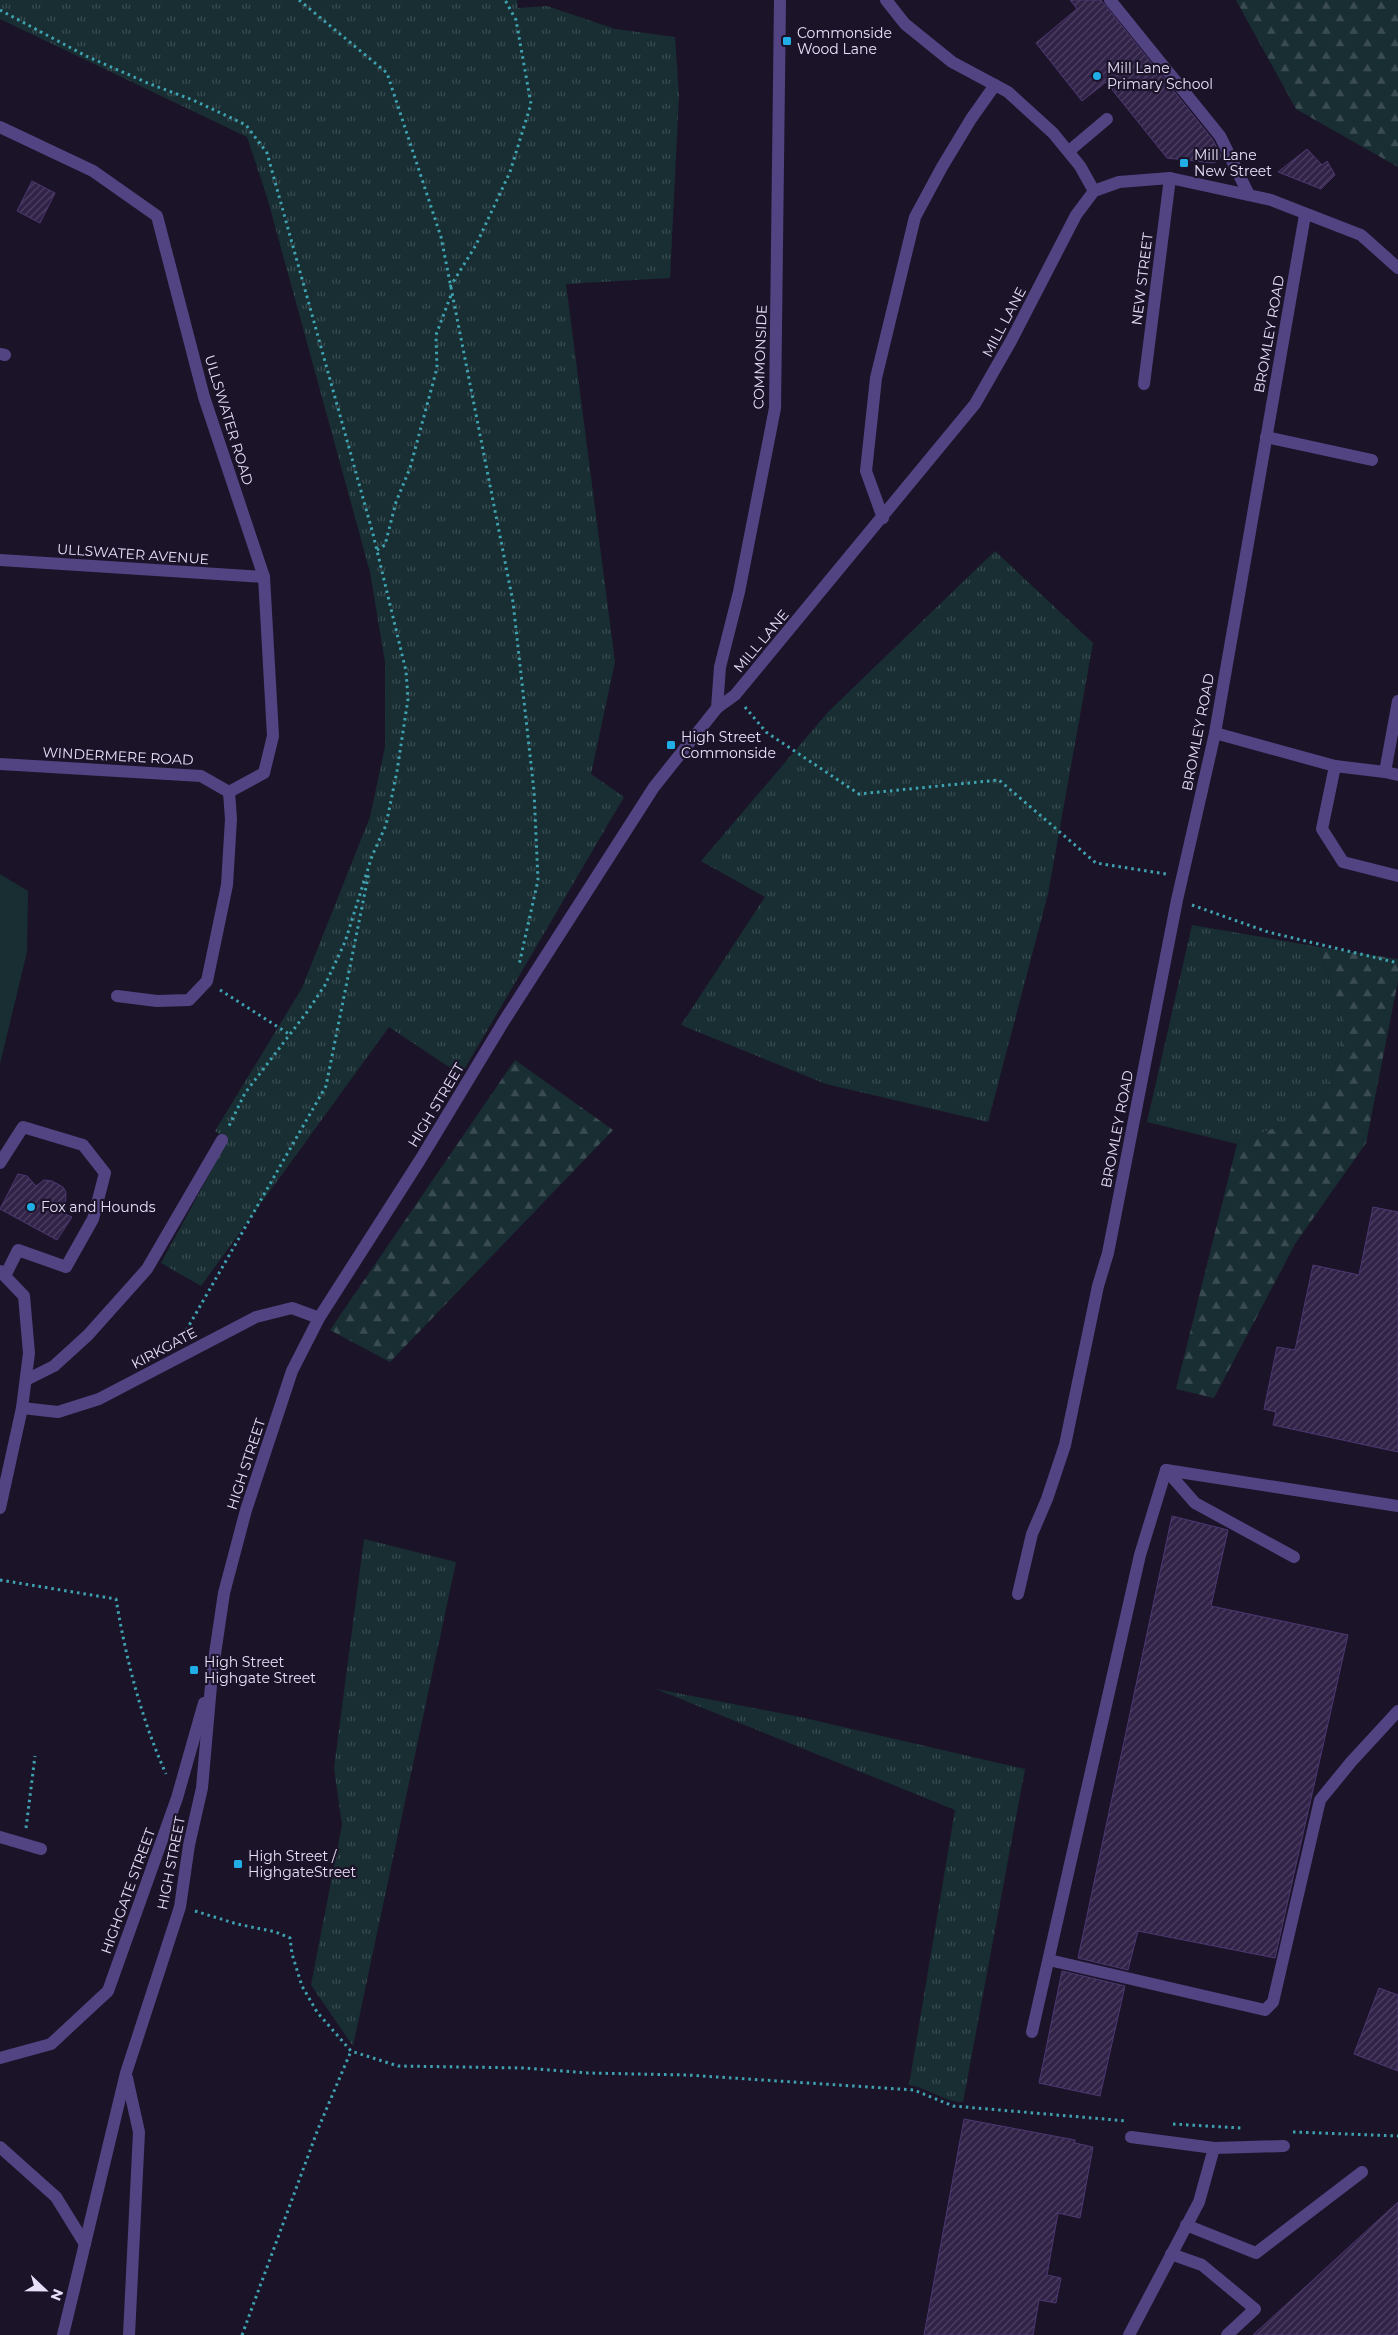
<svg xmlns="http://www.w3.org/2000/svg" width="1398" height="2335" font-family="Montserrat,sans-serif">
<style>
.grass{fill:url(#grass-tufts)}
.forest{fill:url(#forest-firs)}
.park{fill:#182e32}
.building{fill:url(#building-hatch);stroke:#4d3771}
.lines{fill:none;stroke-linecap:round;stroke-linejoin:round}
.path{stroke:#3fa2b0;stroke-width:3;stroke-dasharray:2.5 4;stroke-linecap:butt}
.minor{stroke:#524483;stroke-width:12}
.poi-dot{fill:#21aee6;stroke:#1b1429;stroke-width:2}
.labels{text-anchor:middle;stroke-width:4.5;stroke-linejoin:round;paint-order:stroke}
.poi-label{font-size:14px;fill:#e8e0fb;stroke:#1b1429;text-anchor:start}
.street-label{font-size:14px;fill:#e8e0fb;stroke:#1b1429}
</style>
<defs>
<pattern id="grass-tufts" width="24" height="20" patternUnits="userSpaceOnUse" patternTransform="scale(1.25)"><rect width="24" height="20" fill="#182e32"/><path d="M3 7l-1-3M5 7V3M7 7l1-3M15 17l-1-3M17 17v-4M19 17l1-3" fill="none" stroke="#3a4c51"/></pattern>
<pattern id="forest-firs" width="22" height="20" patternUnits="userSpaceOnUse" patternTransform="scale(1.25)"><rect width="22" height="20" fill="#182e32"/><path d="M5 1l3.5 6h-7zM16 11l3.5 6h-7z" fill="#3a4c51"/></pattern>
<pattern id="building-hatch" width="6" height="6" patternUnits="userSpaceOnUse" patternTransform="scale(1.25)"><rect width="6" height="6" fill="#312248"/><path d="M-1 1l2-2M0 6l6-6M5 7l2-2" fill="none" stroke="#4f4263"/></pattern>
</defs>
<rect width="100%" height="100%" fill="#1b1429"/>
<g class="grass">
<polygon points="0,0 517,0 518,8 547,6 615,29 675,37 679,96 670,278 566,284 615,662 591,774 624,797 461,1075 389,1027 201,1286 161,1263 228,1140 215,1131 302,988 370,817 385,747 385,662 370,572 267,197 247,137 0,19"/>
<polygon points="995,551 1093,643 1048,894 988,1122 826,1084 681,1025 765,897 701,861 828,712"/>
<polygon points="1192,925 1319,947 1347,1031 1320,1108 1237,1144 1147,1122"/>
<polygon points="364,1539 456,1562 353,2046 311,1985 342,1825 334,1768"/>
<path d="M656,1689l144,28 225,52 -62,333c-19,0 -34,-14 -54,-17l46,-275z"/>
</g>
<g class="forest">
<polygon points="1236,0 1398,0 1398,167 1296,109"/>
<polygon points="1319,947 1398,959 1398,981 1366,1143 1295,1244 1214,1398 1176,1389 1237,1144 1320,1108 1347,1031"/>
<polygon points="515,1060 613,1130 390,1362 330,1330"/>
</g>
<polygon class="park" points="0,874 28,891 27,952 0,1064"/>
<g class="building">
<polygon points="1070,0 1101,0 1213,140 1221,156 1218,161 1213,163 1167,158 1106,82 1082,101 1036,43 1077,9"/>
<polygon points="1307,149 1322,165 1327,161 1335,175 1321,189 1278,172"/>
<polygon points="32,181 55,193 40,223 17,211"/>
<polygon points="18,1174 27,1176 36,1186 44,1180 52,1181 63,1187 66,1192 65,1214 72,1217 57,1240 0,1209"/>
<polygon points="1373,1207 1398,1212 1398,1452 1273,1425 1276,1412 1264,1409 1277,1347 1295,1350 1313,1265 1359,1275"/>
<polygon points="1172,1516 1228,1530 1211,1606 1348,1635 1275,1958 1138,1931 1128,1970 1078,1958"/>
<polygon points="1062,1971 1125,1986 1100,2096 1039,2083"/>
<polygon points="1379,1988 1398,1995 1398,2071 1354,2054"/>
<polygon points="964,2119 1075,2140 1075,2143 1093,2147 1080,2218 1058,2213 1047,2275 1061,2278 1056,2303 1039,2300 1033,2335 924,2335"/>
<polygon points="1398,2202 1398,2335 1253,2335"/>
</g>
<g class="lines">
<g class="path">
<polyline points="299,0 387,73 441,237 513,602 534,791 538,880 519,965"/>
<polyline points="0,10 86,56 150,84 193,100 246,125 267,153 373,534 406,671 408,699 397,771 386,825 372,856 345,942 325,985 307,1012 245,1093 229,1126"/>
<polyline points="450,287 476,245 510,172 531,104 516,20 505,0"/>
<polyline points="377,550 385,545 396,502 410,468 437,368 436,335 451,295"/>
<polyline points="745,707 766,732 859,794 999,780 1096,863 1166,874"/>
<polyline points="1192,905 1268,932 1398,963"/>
<polyline points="220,990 289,1034"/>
<polyline points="183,1336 326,1086 369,872"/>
<path d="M0,1580l116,19c10,60 25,119 50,175"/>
<polyline points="26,1828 35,1756"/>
<polyline points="195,1911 237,1924 276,1932 290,1938 292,1954 302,1986 317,2012 351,2051 398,2066 525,2068 588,2073 687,2075 914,2090 953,2106 1127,2121"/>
<polyline points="1173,2124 1242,2128"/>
<polyline points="1293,2132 1398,2136"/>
<polyline points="242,2335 318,2129 351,2051"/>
</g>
<g class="minor">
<polyline points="886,0 905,24 952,62 1008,92 1053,133 1080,166 1094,191"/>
<polyline points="1110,0 1220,136 1249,195"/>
<polyline points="0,127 93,171 157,216 204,397 264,577 273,736 264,773 229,792"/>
<polyline points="1069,151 1107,119"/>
<polyline points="0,354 5,355"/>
<polyline points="1144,384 1170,178"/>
<polyline points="1266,437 1372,460"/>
<polyline points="883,518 866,471 876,378 915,217 942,167 971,119 995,85"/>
<polyline points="0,560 264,577"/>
<polyline points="1398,701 1385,772 1398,775"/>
<polyline points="717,708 720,667 739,592 775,408 780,0"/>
<polyline points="1215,733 1335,766 1385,772"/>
<polyline points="0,764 201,776 229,792"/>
<polyline points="1335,766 1322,829 1343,862 1398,876"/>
<polyline points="117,996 157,1001 189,1000 207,981 227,885 231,819 229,792"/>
<polyline points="0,1163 23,1127 83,1145 105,1173 93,1219 66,1267 18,1250 5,1276"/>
<polyline points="0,1271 24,1296 29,1353 22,1408 0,1508"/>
<polyline points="26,1380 54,1366 88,1335 147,1269 222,1140"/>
<polyline points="22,1408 58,1412 99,1399 256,1317 292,1308 319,1318"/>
<polyline points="1294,1557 1195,1503 1166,1470 1398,1506"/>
<polyline points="1018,1594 1032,1534 1047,1499 1065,1445 1098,1286 1108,1253 1177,900 1215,733 1305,215"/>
<polyline points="0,1837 41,1849"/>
<polyline points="1049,1960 1265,2010 1273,2002 1320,1800 1351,1762 1398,1711"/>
<polyline points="1032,2032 1140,1555 1166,1470"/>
<polyline points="0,2058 51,2044 108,1991 177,1798 204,1703"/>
<polyline points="127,2078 139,2132 129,2335"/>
<polyline points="1131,2137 1214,2148"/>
<polyline points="0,2147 56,2197 85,2244"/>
<polyline points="1186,2225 1256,2253 1362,2172"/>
<polyline points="1171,2254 1202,2265 1255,2309 1227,2335"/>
<polyline points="63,2335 126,2073 180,1907 189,1845 202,1788 212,1674 224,1593 246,1510 292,1371 319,1318 420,1160 504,1021 654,787 717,708 735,695 975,404 1011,341 1076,215 1094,191 1119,182 1170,178 1271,200 1361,235 1398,268"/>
<polyline points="1129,2335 1199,2202 1214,2148 1284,2146"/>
</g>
</g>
<g class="poi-dot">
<rect x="782" y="36" width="10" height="10" rx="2.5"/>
<circle cx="1097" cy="76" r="5"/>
<rect x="1179" y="158" width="10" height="10" rx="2.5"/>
<rect x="666" y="740" width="10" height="10" rx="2.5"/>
<circle cx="31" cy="1207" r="5"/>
<rect x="189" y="1665" width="10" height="10" rx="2.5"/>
<rect x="233" y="1859" width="10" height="10" rx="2.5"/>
</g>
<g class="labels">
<g class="poi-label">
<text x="797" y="38">Commonside<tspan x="797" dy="16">Wood Lane</tspan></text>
<text x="1107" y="73">Mill Lane<tspan x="1107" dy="16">Primary School</tspan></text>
<text x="1194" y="160">Mill Lane<tspan x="1194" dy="16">New Street</tspan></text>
<text x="681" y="742">High Street<tspan x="681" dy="16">Commonside</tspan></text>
<text x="41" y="1212">Fox and Hounds</text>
<text x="204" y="1667">High Street<tspan x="204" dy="16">Highgate Street</tspan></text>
<text x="248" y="1861">High Street /<tspan x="248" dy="16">HighgateStreet</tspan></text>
</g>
<g class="street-label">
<text transform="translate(1142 279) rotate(-83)" y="5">NEW STREET</text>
<text transform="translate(1004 322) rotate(-62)" y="5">MILL LANE</text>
<text transform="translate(1269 334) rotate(-80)" y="5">BROMLEY ROAD</text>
<text transform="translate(760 357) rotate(-88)" y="5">COMMONSIDE</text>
<text transform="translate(229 420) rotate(73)" y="5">ULLSWATER ROAD</text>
<text transform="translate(133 554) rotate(4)" y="5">ULLSWATER AVENUE</text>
<text transform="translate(761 641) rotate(-50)" y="5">MILL LANE</text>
<text transform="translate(1198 732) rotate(-79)" y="5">BROMLEY ROAD</text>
<text transform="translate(118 756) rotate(3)" y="5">WINDERMERE ROAD</text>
<text transform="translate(436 1105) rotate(-59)" y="5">HIGH STREET</text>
<text transform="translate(1117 1129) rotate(-79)" y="5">BROMLEY ROAD</text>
<text transform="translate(164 1348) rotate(-28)" y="5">KIRKGATE</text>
<text transform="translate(246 1464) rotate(-72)" y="5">HIGH STREET</text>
<text transform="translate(171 1863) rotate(-79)" y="5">HIGH STREET</text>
<text transform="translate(128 1891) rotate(-70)" y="5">HIGHGATE STREET</text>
</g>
</g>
<g transform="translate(45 2290) rotate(112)" stroke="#1b1429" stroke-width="4" paint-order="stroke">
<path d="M0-4L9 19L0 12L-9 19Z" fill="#e8e0fb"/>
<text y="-8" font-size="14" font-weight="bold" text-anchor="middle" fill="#e8e0fb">N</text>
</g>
</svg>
